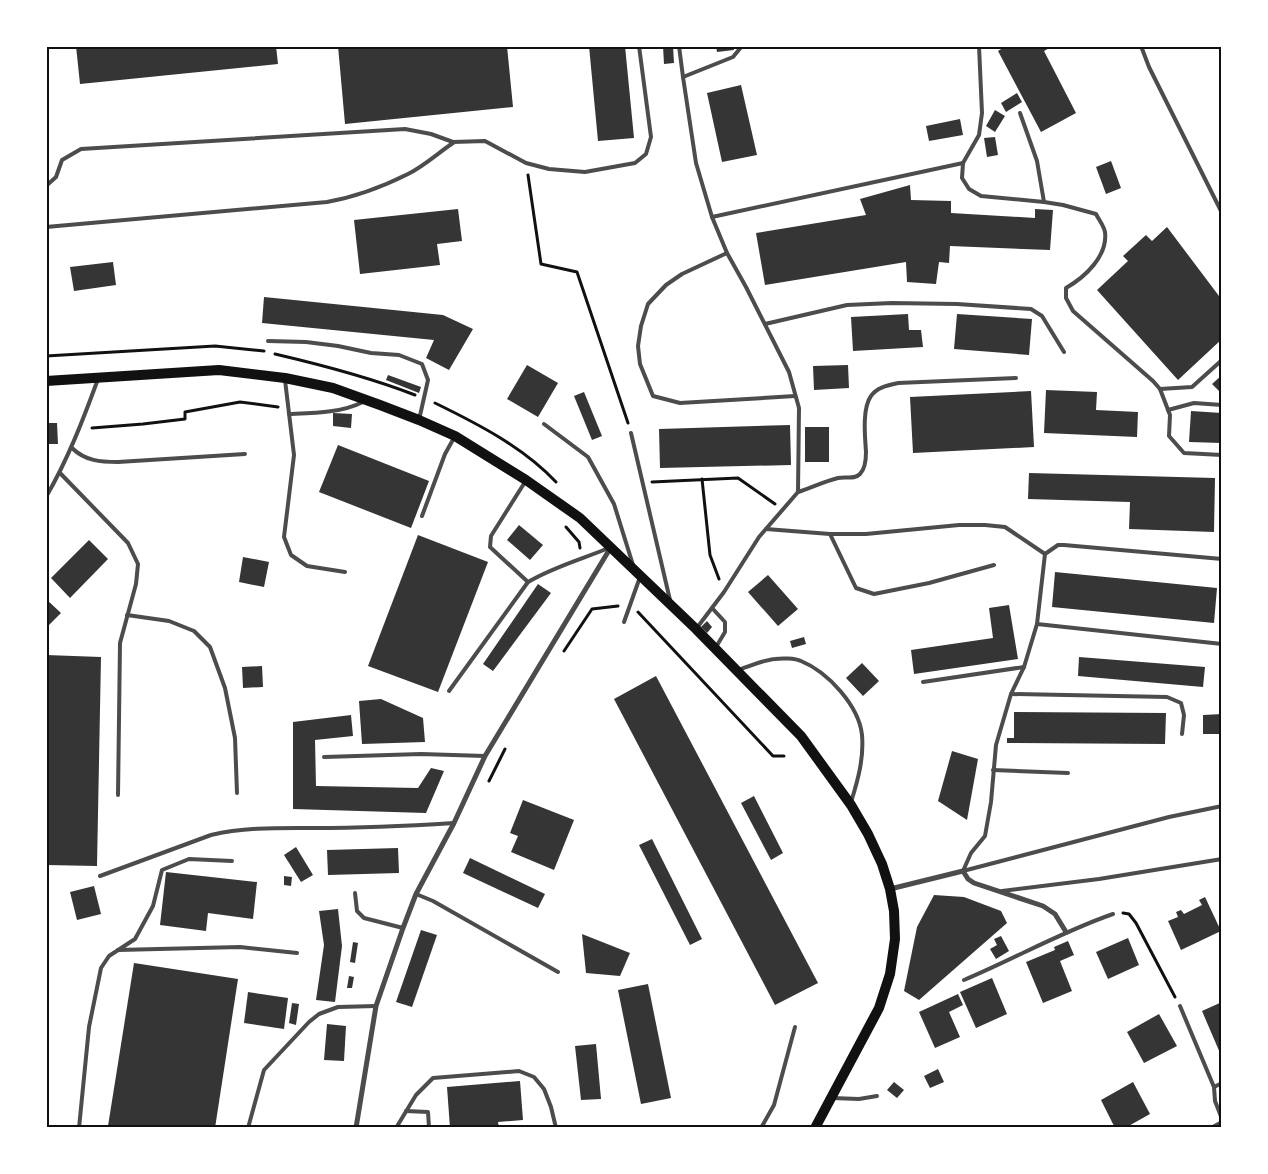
<svg xmlns="http://www.w3.org/2000/svg" width="1268" height="1174" font-family="'PT Sans Narrow',sans-serif">
<style>
.building{fill:#353535}
.lines{fill:none;stroke-linecap:round;stroke-linejoin:round}
.path{stroke:#111;stroke-width:3}
.service{stroke:#4c4c4c;stroke-width:4}
.minor{stroke:#4c4c4c;stroke-width:5}
.secondary{stroke:#111;stroke-width:10}
.neatline{fill:none;stroke:#111;stroke-width:2}
</style>
<rect width="100%" height="100%" fill="#fff"/>
<g class="building">
<polygon points="76,46 276,46 278,64 80,84"/>
<polygon points="338,46 507,46 513,107 345,124"/>
<polygon points="589,46 625,46 634,138 598,141"/>
<polygon points="663,46 673,46 674,63 664,64"/>
<polygon points="716,46 733,46 734,50 717,52"/>
<polygon points="1006,46 1053,46 1044,51 1076,113 1041,132 998,51"/>
<polygon points="741,85 757,155 722,162 707,93"/>
<polygon points="1017,93 1022,102 1006,112 1001,103"/>
<polygon points="995,110 1005,116 995,132 986,126"/>
<polygon points="960,119 963,135 929,141 926,126"/>
<polygon points="995,137 998,155 987,157 984,138"/>
<polygon points="1111,161 1121,188 1106,194 1096,167"/>
<polygon points="910,185 911,200 951,201 951,213 1035,218 1035,209 1053,210 1050,250 950,246 949,263 939,262 936,284 907,282 906,262 765,285 756,233 866,215 860,199"/>
<polygon points="458,209 462,241 437,244 440,265 360,274 354,220"/>
<polygon points="1167,227 1222,300 1222,339 1178,380 1097,290 1128,261 1123,256 1146,235 1152,241"/>
<polygon points="113,262 116,285 74,291 70,267"/>
<polygon points="264,297 443,315 473,329 449,370 426,358 434,340 262,323"/>
<polygon points="908,314 909,330 921,330 923,347 853,351 851,317"/>
<polygon points="957,314 1032,319 1029,355 954,349"/>
<polygon points="527,365 558,383 538,417 507,399"/>
<polygon points="848,365 849,388 814,390 813,366"/>
<polygon points="388,375 421,387 419,393 386,380"/>
<polygon points="1222,375 1222,394 1212,384"/>
<polygon points="1046,390 1097,392 1096,410 1138,412 1137,437 1044,433"/>
<polygon points="1031,391 1034,447 913,453 910,397"/>
<polygon points="584,392 602,436 592,440 574,396"/>
<polygon points="1191,411 1222,413 1222,443 1189,442"/>
<polygon points="333,413 352,414 351,428 333,426"/>
<polygon points="46,423 57,423 58,444 46,444"/>
<polygon points="790,425 791,465 660,468 659,429"/>
<rect x="805" y="427" width="24" height="35"/>
<polygon points="338,445 429,481 411,528 319,492"/>
<polygon points="1029,473 1215,478 1214,532 1129,529 1130,502 1028,499"/>
<polygon points="519,525 543,545 530,560 507,540"/>
<polygon points="418,535 488,562 438,692 368,666"/>
<polygon points="89,540 108,559 70,598 51,578"/>
<polygon points="243,557 269,562 264,587 239,582"/>
<polygon points="1055,572 1217,588 1214,623 1052,607"/>
<polygon points="768,575 798,609 778,626 748,592"/>
<polygon points="538,584 551,593 493,671 483,664"/>
<polygon points="46,599 61,613 49,625 46,623"/>
<polygon points="1009,605 1018,659 914,674 911,650 993,638 989,608"/>
<polygon points="707,621 712,627 707,633 701,627"/>
<polygon points="804,637 806,644 792,648 790,641"/>
<polygon points="46,655 101,657 97,866 46,865"/>
<polygon points="1079,657 1205,667 1203,687 1078,676"/>
<polygon points="862,663 879,681 863,696 846,678"/>
<polygon points="262,666 263,687 243,688 242,667"/>
<polygon points="656,676 818,983 775,1005 614,699"/>
<polygon points="381,699 423,718 425,742 362,744 359,701"/>
<polygon points="1014,712 1166,713 1165,744 1007,743 1007,738 1014,738"/>
<polygon points="1222,714 1222,734 1203,734 1203,715"/>
<polygon points="351,715 353,736 315,740 316,786 418,788 431,768 444,771 426,813 293,809 293,722"/>
<polygon points="952,751 978,759 967,820 938,801"/>
<polygon points="754,796 783,853 771,860 741,803"/>
<polygon points="523,800 574,820 554,870 511,852 518,836 510,833"/>
<polygon points="652,839 702,939 690,945 639,845"/>
<polygon points="296,847 313,875 301,882 284,855"/>
<polygon points="398,848 399,873 328,875 327,850"/>
<polygon points="470,858 545,894 538,908 463,873"/>
<polygon points="166,872 257,882 253,919 208,913 206,931 160,925"/>
<polygon points="284,876 292,877 291,886 284,885"/>
<polygon points="94,886 101,914 77,920 70,892"/>
<polygon points="934,895 964,897 1001,911 1007,923 919,1000 904,991 917,927"/>
<polygon points="1205,897 1221,931 1181,950 1168,921 1178,917 1176,912 1181,910 1184,914 1202,905 1199,900"/>
<polygon points="338,909 342,946 335,1002 316,1000 324,945 319,911"/>
<polygon points="421,930 437,935 412,1007 396,1002"/>
<polygon points="582,934 630,953 620,976 586,973"/>
<polygon points="1001,936 1009,951 996,959 990,949 997,945 994,939"/>
<polygon points="1128,938 1139,965 1108,979 1096,952"/>
<polygon points="1068,941 1074,955 1060,961 1072,991 1043,1003 1026,962 1055,950 1054,947"/>
<polygon points="353,942 358,943 355,963 350,962"/>
<polygon points="134,963 238,979 215,1128 121,1128 108,1126"/>
<polygon points="349,976 354,977 352,988 347,988"/>
<polygon points="992,978 1007,1014 976,1028 960,992"/>
<polygon points="648,984 671,1098 641,1104 618,990"/>
<polygon points="248,992 288,998 284,1029 244,1023"/>
<polygon points="958,994 963,1005 949,1012 960,1037 935,1048 919,1012"/>
<polygon points="1222,1002 1222,1052 1220,1053 1202,1011"/>
<polygon points="292,1003 299,1004 296,1025 289,1023"/>
<polygon points="1159,1014 1177,1046 1144,1063 1127,1032"/>
<polygon points="327,1024 346,1026 344,1061 324,1060"/>
<polygon points="596,1044 601,1099 581,1100 575,1046"/>
<polygon points="938,1069 944,1082 930,1088 924,1076"/>
<polygon points="520,1081 523,1120 498,1122 499,1128 450,1128 447,1087"/>
<polygon points="894,1082 904,1090 897,1098 887,1090"/>
<polygon points="1133,1082 1150,1114 1125,1128 1115,1128 1101,1100"/>
</g>
<g class="lines">
<g class="path">
<polyline points="528,175 541,264 577,272 628,423"/>
<path d="M275,354c47,11 94,23 140,41"/>
<polyline points="46,356 215,346 264,351"/>
<path d="M435,403c43,21 88,44 121,79"/>
<polyline points="92,428 143,424 185,419 185,412 240,402 278,407"/>
<polyline points="702,479 710,555 719,579"/>
<polyline points="652,482 738,478 775,504"/>
<polyline points="566,527 579,542 580,548"/>
<polyline points="638,612 773,756 784,756"/>
<polyline points="564,651 592,609 618,606"/>
<polyline points="489,781 505,749"/>
<polyline points="1123,913 1129,914 1136,923 1175,997"/>
</g>
<g class="service">
<polyline points="679,46 683,77"/>
<path d="M979,46l3,67 -3,22 -16,28 -1,15 7,11 12,7 63,6 19,3 33,9c3,6 8,12 9,18 3,24 -20,45 -39,56v10l7,13 80,70 7,8 10,26 -1,21 15,17 38,2"/>
<polyline points="1141,46 1149,67 1222,213"/>
<polyline points="1020,113 1037,161 1044,202"/>
<polyline points="46,186 56,177 62,160 81,149 405,129 431,134 453,142 485,141 526,163 549,169 585,172 635,163 646,154 651,137 639,46"/>
<polyline points="712,217 963,163"/>
<path d="M46,227l281,-25c28,-5 55,-15 81,-28 16,-8 30,-21 45,-31"/>
<polyline points="727,253 682,274 666,285 648,304 641,326 638,346 640,364 653,396 680,403 795,396"/>
<polyline points="765,324 847,305 892,303 957,304 1031,309 1042,316 1064,352"/>
<polyline points="268,341 306,342 338,346 371,353 399,355 422,364 428,380 419,420"/>
<polyline points="285,380 294,455 284,537 291,555 307,566 345,572"/>
<polyline points="1160,389 1192,387 1222,360"/>
<polyline points="1168,410 1194,403 1222,405"/>
<path d="M289,414c25,-1 52,-1 74,-12"/>
<polyline points="544,424 588,457 614,504 633,565"/>
<polyline points="631,433 670,600"/>
<path d="M72,448c13,13 29,14 46,14l127,-8"/>
<polyline points="60,473 128,543 138,564 136,584 120,643 118,795"/>
<polyline points="525,482 491,536 490,547 528,582"/>
<path d="M798,492c13,-4 27,-11 40,-14 8,-2 16,2 22,-4 5,-5 6,-15 6,-22 -1,-15 -4,-44 5,-56 6,-9 18,-11 27,-13l118,-5"/>
<path d="M46,497c22,-38 37,-77 52,-118"/>
<polyline points="422,516 445,454 455,436"/>
<polyline points="766,529 830,534"/>
<polyline points="994,565 929,583 874,594 856,588 830,534 866,534 959,525 985,525 1005,527 1045,554"/>
<polyline points="712,608 725,622 725,632 716,647"/>
<polyline points="127,615 169,621 194,631 210,647 225,688 235,738 237,793"/>
<polyline points="624,622 640,577"/>
<polyline points="1037,624 1222,644"/>
<polyline points="696,629 724,592 759,537 798,492 799,408 789,372 746,287 727,253 712,217 696,163 683,77 733,57 742,46"/>
<path d="M738,670c12,-4 25,-10 37,-11 6,-1 20,-1 26,2 27,11 58,45 61,74 2,23 -4,45 -11,67"/>
<polyline points="923,682 1024,667"/>
<path d="M449,691l79,-109c25,-15 54,-23 81,-34"/>
<polyline points="1011,694 1167,697 1181,703 1184,715 1182,734"/>
<polyline points="324,757 421,754 485,756"/>
<polyline points="993,770 1068,773"/>
<polyline points="963,871 971,853 985,836 991,802 996,745 1011,694 1024,667 1037,624 1045,554 1058,545 1064,545 1222,559"/>
<polyline points="963,871 1169,817 1222,806"/>
<path d="M100,876l111,-41c34,-8 69,-7 104,-7 46,0 92,-2 139,-5"/>
<polyline points="1002,891 1099,879 1222,859"/>
<polyline points="355,893 357,911 364,918 403,928"/>
<polyline points="416,894 433,901 558,972"/>
<polyline points="118,950 240,947 297,953"/>
<path d="M964,980c50,-21 97,-48 149,-66"/>
<polyline points="1180,1006 1214,1087 1215,1101 1222,1119"/>
<polyline points="1214,1087 1222,1083"/>
<polyline points="832,1098 859,1099 877,1096"/>
<polyline points="406,1111 428,1112 429,1128"/>
<polyline points="79,1128 89,1027 101,968 109,956 135,939 153,906 162,870 189,859 232,861"/>
<polyline points="248,1128 264,1070 309,1022 319,1014 338,1007 376,1006"/>
<polyline points="396,1128 416,1095 433,1078 519,1071 534,1077 544,1089 551,1107 556,1128"/>
<polyline points="761,1128 774,1105 795,1027"/>
<polyline points="1211,1128 1222,1122"/>
</g>
<g class="minor">
<polyline points="890,889 963,871 968,879 974,883 1043,906 1055,914 1066,932"/>
<polyline points="356,1128 376,1006 403,928 416,894 454,823 485,756 611,547"/>
</g>
<polyline class="secondary" points="46,381 219,370 285,378 333,388 380,405 419,420 455,436 526,480 580,518 696,629 801,736 851,805 868,834 882,864 890,889 894,911 895,939 890,974 879,1008 815,1128"/>
</g>
<rect width="1268" height="1174" fill="none" stroke="#ffffff" stroke-width="95"/>
<rect x="48" y="48" width="1172" height="1078" class="neatline"/>
</svg>
